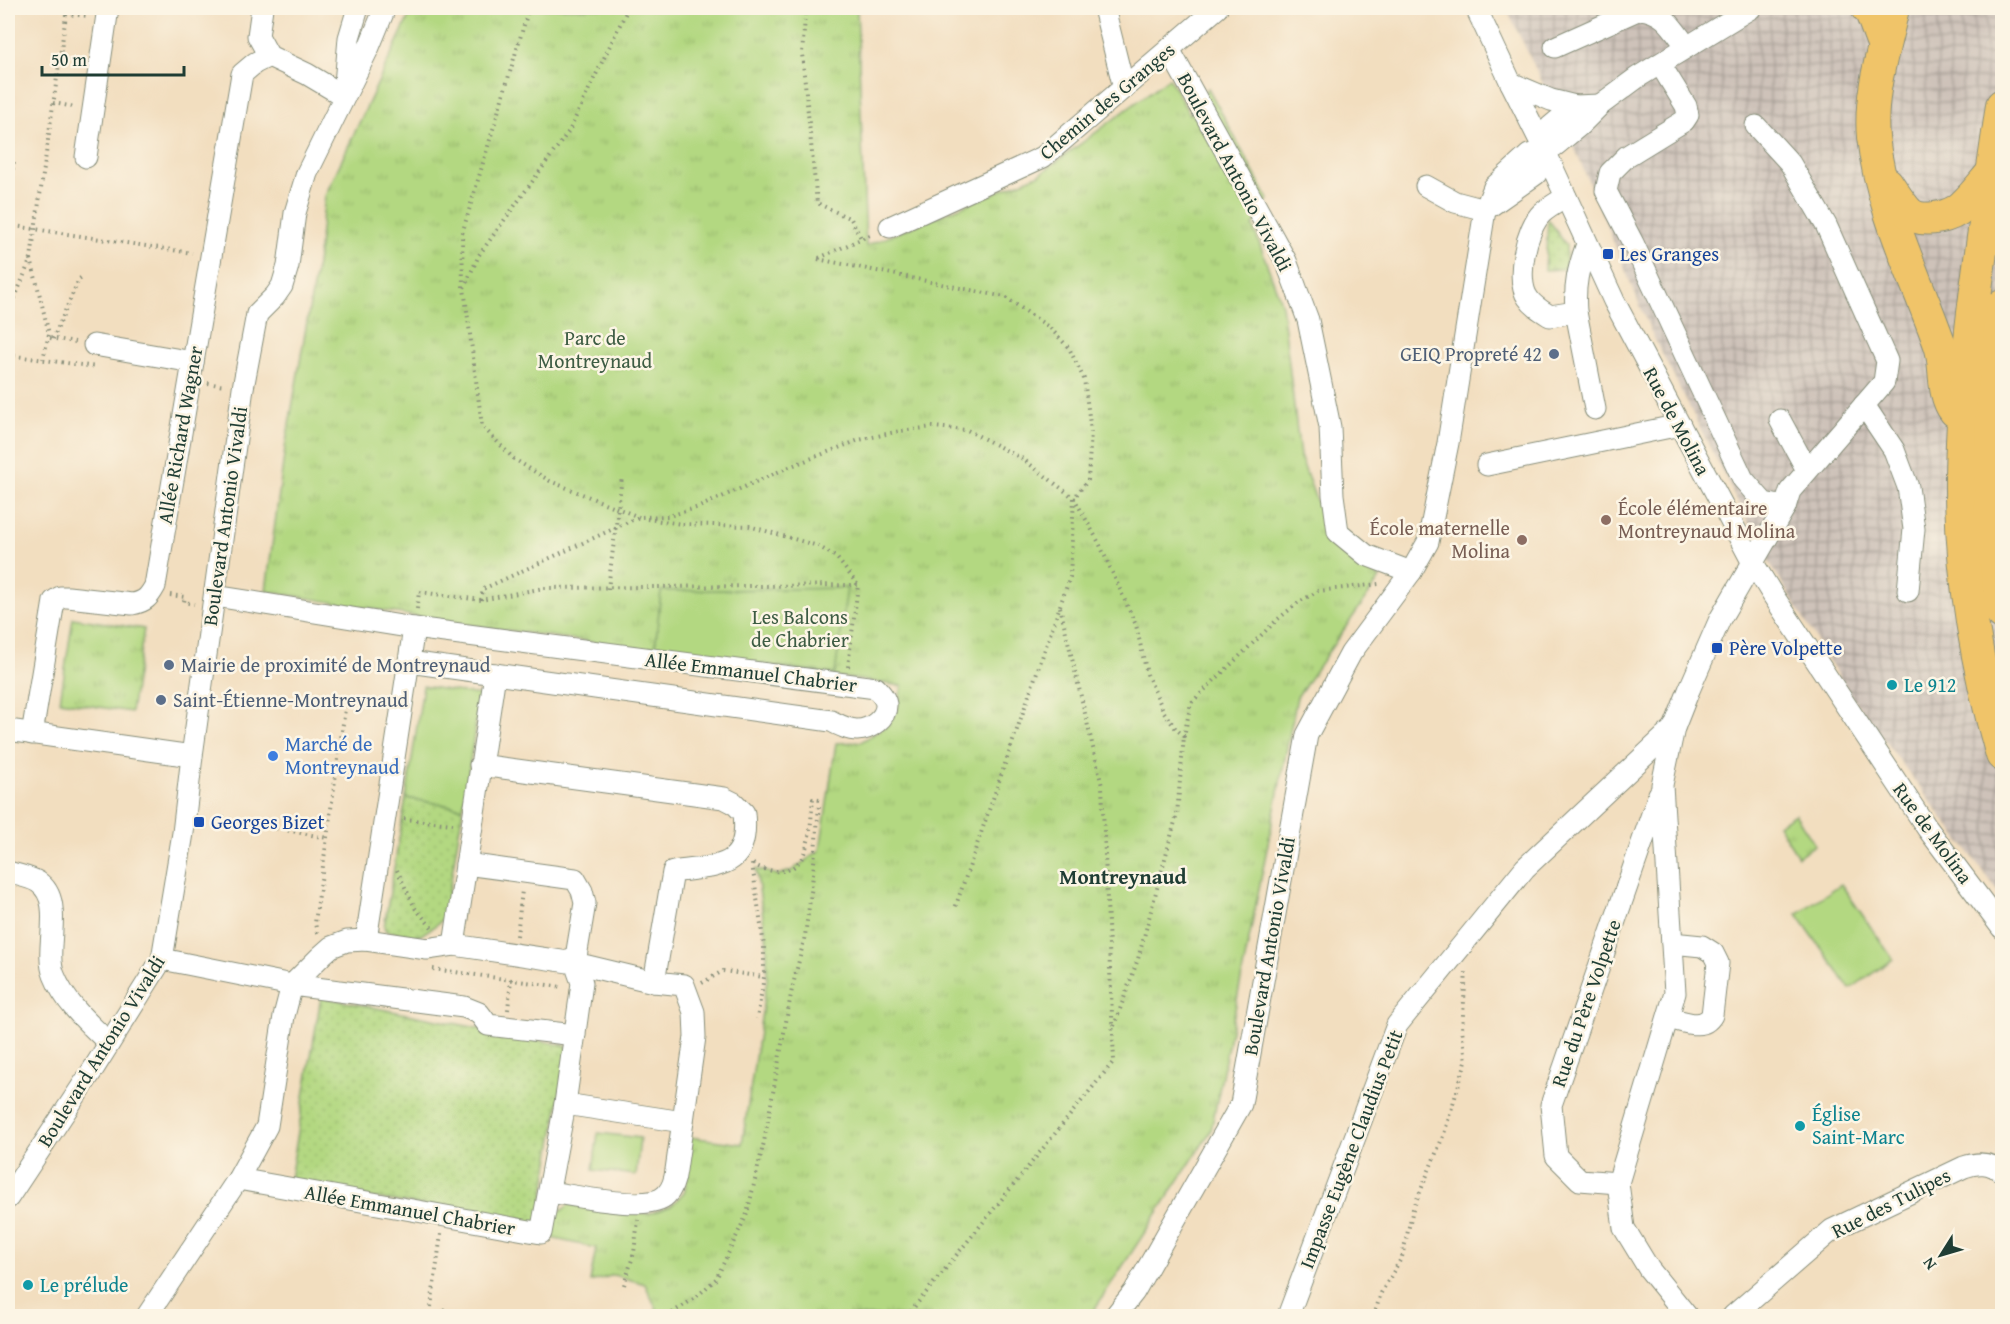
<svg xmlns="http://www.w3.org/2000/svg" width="2010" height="1324" font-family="'Gentium Book Plus',serif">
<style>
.industrial{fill:url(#industrial-grid)}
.grass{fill:url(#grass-dots);stroke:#698a5a;stroke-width:1.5}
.park{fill:url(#park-tufts);stroke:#698a5a;stroke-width:1.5}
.garden{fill:#b3d881;stroke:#698a5a;stroke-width:1.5}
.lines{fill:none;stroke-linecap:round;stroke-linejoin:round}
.minor-casing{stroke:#888e7a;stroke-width:23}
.highway-casing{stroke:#888e7a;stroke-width:34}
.path{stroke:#888e7a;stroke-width:4;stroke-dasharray:1.5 4.5;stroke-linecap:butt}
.minor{stroke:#fff;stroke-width:21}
.highway{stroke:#f0c469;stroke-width:32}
.transit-dot{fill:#1a4fb4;stroke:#fcf5e5;stroke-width:2}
.service-dot{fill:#5c6f8a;stroke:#fcf5e5;stroke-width:2}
.education-dot{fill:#8d6e63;stroke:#fcf5e5;stroke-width:2}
.culture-dot{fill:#0f9aa8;stroke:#fcf5e5;stroke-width:2}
.shop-dot{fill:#3f7fe0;stroke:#fcf5e5;stroke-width:2}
.labels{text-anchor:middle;stroke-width:5;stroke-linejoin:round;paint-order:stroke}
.street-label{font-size:20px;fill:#1f3d34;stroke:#fcf5e5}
.transit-label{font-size:20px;fill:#164399;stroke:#fcf5e5;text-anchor:start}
.park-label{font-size:20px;fill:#3d5c43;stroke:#fcf5e5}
.service-label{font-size:20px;fill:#4e5e75;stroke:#fcf5e5;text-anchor:start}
.education-label{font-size:20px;fill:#785e54;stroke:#fcf5e5;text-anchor:start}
.culture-label{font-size:20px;fill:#0d838f;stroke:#fcf5e5;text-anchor:start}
.shop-label{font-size:20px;fill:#366cbe;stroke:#fcf5e5;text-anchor:start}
.neighbourhood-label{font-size:21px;font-weight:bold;fill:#1f3d34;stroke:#fcf5e5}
</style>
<defs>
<pattern id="industrial-grid" width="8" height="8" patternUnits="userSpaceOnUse" patternTransform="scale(1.5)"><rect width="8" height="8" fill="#cec2b9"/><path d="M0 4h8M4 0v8" fill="none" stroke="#a79f97"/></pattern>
<pattern id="grass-dots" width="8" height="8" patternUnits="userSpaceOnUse" patternTransform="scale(1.5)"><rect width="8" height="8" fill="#b3d881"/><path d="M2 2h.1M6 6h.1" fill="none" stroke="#9aba70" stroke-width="1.8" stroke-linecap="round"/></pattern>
<pattern id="park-tufts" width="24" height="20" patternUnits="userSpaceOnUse" patternTransform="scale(1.5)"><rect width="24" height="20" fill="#b3d881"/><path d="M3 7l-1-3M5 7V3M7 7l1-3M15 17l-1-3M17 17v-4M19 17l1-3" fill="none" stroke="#9aba70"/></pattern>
</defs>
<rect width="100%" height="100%" fill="#fcf5e5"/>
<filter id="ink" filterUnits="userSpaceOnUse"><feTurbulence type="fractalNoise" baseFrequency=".0167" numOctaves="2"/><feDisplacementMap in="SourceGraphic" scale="12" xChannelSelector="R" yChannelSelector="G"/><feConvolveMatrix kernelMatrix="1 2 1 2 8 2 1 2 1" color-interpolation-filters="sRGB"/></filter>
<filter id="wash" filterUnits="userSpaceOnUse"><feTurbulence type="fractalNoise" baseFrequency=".008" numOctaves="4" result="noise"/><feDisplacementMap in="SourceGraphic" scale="24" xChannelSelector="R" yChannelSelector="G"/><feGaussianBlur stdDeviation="1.35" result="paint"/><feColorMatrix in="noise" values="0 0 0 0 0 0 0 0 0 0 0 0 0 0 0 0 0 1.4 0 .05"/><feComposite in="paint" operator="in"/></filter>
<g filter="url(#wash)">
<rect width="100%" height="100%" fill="#f2debf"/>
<polygon class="industrial" points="1506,8 2002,8 2002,896 1850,695 1765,555 1651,332 1575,149"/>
<g class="grass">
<polygon points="1548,219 1566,245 1566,269 1545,270"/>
<polygon points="406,798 463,808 445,915 439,923 421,935 414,936 386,931 384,927"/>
<polygon points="321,997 568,1046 539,1223 289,1185"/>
</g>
<g class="park">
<polygon points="413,8 857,8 866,246 1040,174 1169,78 1190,115 1208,88 1268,199 1253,226 1282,305 1300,456 1331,541 1380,578 1297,697 1211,1131 1090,1316 655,1316 657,1310 645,1284 614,1275 590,1282 596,1248 551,1238 556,1215 570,1204 648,1214 671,1206 685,1191 690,1137 742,1144 767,979 767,943 756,869 778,875 791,871 820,850 836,743 861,742 888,725 897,709 902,686 450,622 266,591 285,448 317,264 325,196"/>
<polygon points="73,618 144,629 131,712 60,701"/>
<polygon points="1795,814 1815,845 1798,856 1778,825"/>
</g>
<g class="garden">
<polygon points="847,588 835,674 655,649 661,591"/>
<polygon points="423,686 480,695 463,808 406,798"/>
<polygon points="1841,884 1893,959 1850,989 1797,914"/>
<polygon points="598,1133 640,1138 636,1175 593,1170"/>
</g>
</g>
<g filter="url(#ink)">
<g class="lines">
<defs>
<g id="minor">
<polyline points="262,8 258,36 269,56 307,74 344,96"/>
<polyline points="1104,8 1124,88"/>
<polyline points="1476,8 1511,83 1545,151 1614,301 1753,563 1774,597 1927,828 2002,928"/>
<path d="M1555,47l85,-38c25,2 33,20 47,38"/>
<polyline points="1169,49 1286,261 1308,320 1330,427 1333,495 1338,532 1366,555 1411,572"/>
<polyline points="1660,64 1686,106 1688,115 1684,121 1627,156 1610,173 1606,191 1633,243 1743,479 1764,503 1785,507"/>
<polyline points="1511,83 1551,100 1575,106"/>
<polyline points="345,84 349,38 358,8"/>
<polyline points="86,157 108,8"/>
<polyline points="1426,186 1455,202 1485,210"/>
<path d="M1566,197c-8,5 -17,10 -24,16 -16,15 -27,67 -14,85 5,8 14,13 22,18l26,-4"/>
<polyline points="1489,207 1536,174 1545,151 1550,127 1575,106 1600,105"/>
<polyline points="890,227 1043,157 1217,8"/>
<path d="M1587,244c-9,25 -13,41 -11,68l19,97"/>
<polyline points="94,345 193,362"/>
<polyline points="1864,405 1894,450 1908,487 1914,529 1908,591"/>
<polyline points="1780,420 1807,470"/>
<polyline points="1487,465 1680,425"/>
<polyline points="215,596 414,628 366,940"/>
<path d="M409,662l422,59c8,4 17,9 26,9 13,0 30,-12 29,-26 -1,-7 -6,-11 -10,-16l-462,-60"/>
<polyline points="8,730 192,756"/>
<path d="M32,734l22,-133 6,-4h8l64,7c13,-2 17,-7 23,-18l87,-512 13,-11 14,-7"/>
<path d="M480,765l244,33 10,5 10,10c6,58 -27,52 -71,59l-19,110"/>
<path d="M466,864l109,15 7,12 3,12 -10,60 79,19 30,3 10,27 1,25 -19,133c-1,9 -3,18 -10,25 -17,18 -93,0 -117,-3"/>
<path d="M8,872c9,3 22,5 30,10 28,19 5,66 16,93 11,28 34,48 55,68"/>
<polyline points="454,945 495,674"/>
<polyline points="162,959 292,985 322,955 331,947 347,941 366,940 427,949 454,945 575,963 582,983 565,1104 541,1233 238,1179"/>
<path d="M1668,1018c15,3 35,13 44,-3l6,-52 -5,-10 -11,-7 -30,-3"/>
<polyline points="565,1104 683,1122"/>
<polyline points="1618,1183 1580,1180 1556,1156 1551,1105 1659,794"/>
<polyline points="8,1198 92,1071 162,959 183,833 192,756 243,388 257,314 275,296 282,286 288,266 295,213 307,173 369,47 385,8"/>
<polyline points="147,1316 238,1179 267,1126 284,1016 292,985 464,1007 479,1013 488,1025 575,1035"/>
<polyline points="1115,1316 1134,1292 1241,1104 1307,735 1351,653 1411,572 1428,542 1448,443 1485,210 1494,187 1529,155 1545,151 1556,145 1579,126 1600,105 1638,77 1751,8"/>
<polyline points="1288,1316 1397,1025 1525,868 1674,728"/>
<polyline points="1687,1316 1649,1269 1624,1228 1618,1183 1675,993 1662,785 1674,728 1689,690 1720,619 1785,507 1790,491 1884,382 1887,361 1826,225 1790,163 1756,126"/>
<path d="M1733,1316l99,-86 132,-63c14,-5 26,-5 38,5"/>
</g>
<g id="highway">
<polyline points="1867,8 1871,12 1883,44"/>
<path d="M1893,8c-9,41 -24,86 -20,129 8,73 43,140 67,208 7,21 1,48 15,66"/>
<path d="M2002,105c-17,123 -39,246 -41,371 -1,94 15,189 41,279"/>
<path d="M1887,183c7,10 13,21 22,30 12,10 36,5 49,-3 13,-10 24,-26 35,-38"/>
<polyline points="2002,306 1992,415 1990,516 2002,613"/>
</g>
</defs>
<use href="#minor" class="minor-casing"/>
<use href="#highway" class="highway-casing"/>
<g class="path">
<polyline points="628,8 569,131 479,255 464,288 482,426 514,459 550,481 639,517"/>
<polyline points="806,8 802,53 817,203 851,219 861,238"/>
<polyline points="66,14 88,16"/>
<polyline points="53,103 75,107"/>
<polyline points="8,199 14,161"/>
<polyline points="8,225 192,253"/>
<polyline points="819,258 872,234"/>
<polyline points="31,259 49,334 43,359"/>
<polyline points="818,259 1005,297 1050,328 1069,348 1084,379 1091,431 1088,480 1074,498 1070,577 955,908"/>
<polyline points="463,287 462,234 529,8"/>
<polyline points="8,315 31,258 67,8"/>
<polyline points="50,338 75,342"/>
<polyline points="53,339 79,279 82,277"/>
<polyline points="8,355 96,367"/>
<polyline points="208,383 224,386"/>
<polyline points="647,519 682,524 749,526 818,546 836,557 858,585 848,667"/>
<polyline points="608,589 622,477"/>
<polyline points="170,595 185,597 184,602 194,604"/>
<polyline points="481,600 483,589 639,517 669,516 699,507 789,467 859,440 900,431 933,427 967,430 1023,459 1074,498 1099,543 1136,625 1147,674 1164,712 1176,729 1184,736 1191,703 1278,619 1299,602 1318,591 1379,584"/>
<polyline points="417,609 419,592 481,600 544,588 858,585"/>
<polyline points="223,818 327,838"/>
<polyline points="404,819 453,824"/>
<polyline points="752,864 764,946 764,977"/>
<path d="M753,864c6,4 14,6 22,7 37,4 35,-47 38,-72l7,1"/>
<polyline points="397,870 415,908 434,930"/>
<polyline points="317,933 315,923 346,702"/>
<polyline points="517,936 522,890"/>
<polyline points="433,969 562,987"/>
<polyline points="702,983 723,971 764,977 757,1019"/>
<polyline points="508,1010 511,979"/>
<polyline points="1114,1026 1138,959 1177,814 1184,736"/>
<polyline points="624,1285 634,1253 638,1220"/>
<polyline points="431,1307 441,1234"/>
<polyline points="443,1316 445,1309"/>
<polyline points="667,1316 695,1298 716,1279 747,1214 764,1142 792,989 805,936 812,885 819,806"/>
<polyline points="907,1316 1114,1061 1102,786 1060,607"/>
<polyline points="1374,1316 1381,1293 1402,1257 1413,1209 1444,1134 1466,1061 1462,1029 1466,972"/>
</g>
<use href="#minor" class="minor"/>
<use href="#highway" class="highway"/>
</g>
</g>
<g class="transit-dot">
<rect x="1602" y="248" width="12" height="12" rx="3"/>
<rect x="1711" y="642" width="12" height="12" rx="3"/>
<rect x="193" y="816" width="12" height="12" rx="3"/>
</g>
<g class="service-dot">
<circle cx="1554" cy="354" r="6"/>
<circle cx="169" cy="665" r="6"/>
<circle cx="161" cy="700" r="6"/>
</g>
<g class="education-dot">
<circle cx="1606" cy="520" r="6"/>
<circle cx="1522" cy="540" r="6"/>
</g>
<g class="culture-dot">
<circle cx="1892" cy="685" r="6"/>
<circle cx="1800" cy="1126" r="6"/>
<circle cx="28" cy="1285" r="6"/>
</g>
<circle class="shop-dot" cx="273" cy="756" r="6"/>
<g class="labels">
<g class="street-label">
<text transform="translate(1107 101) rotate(-40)" y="7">Chemin des Granges</text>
<text transform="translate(1235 172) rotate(62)" y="7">Boulevard Antonio Vivaldi</text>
<text transform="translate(1677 421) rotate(62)" y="7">Rue de Molina</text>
<text transform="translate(180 435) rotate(-80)" y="7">Allée Richard Wagner</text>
<text transform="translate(225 516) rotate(-82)" y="7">Boulevard Antonio Vivaldi</text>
<text transform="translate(751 672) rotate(7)" y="7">Allée Emmanuel Chabrier</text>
<text transform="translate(1933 833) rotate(54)" y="7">Rue de Molina</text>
<text transform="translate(1269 946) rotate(-80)" y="7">Boulevard Antonio Vivaldi</text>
<text transform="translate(1586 1003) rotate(-71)" y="7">Rue du Père Volpette</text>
<text transform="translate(101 1051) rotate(-58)" y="7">Boulevard Antonio Vivaldi</text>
<text transform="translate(1351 1149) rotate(-69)" y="7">Impasse Eugène Claudius Petit</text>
<text transform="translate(1891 1203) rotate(-27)" y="7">Rue des Tulipes</text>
<text transform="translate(410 1210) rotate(10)" y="7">Allée Emmanuel Chabrier</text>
</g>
<g class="transit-label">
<text x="1620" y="261">Les Granges</text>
<text x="1729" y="655">Père Volpette</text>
<text x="211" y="829">Georges Bizet</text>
</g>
<g class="park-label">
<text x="595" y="345">Parc de<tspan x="595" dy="23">Montreynaud</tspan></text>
<text x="800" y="624">Les Balcons<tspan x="800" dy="23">de Chabrier</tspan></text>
</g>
<g class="service-label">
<text x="1542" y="361" text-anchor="end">GEIQ Propreté 42</text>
<text x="181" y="672">Mairie de proximité de Montreynaud</text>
<text x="173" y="707">Saint-Étienne-Montreynaud</text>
</g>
<g class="education-label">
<text x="1618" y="515">École élémentaire<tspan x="1618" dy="23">Montreynaud Molina</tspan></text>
<text x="1510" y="535" text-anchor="end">École maternelle<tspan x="1510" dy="23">Molina</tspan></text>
</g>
<g class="culture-label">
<text x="1904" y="692">Le 912</text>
<text x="1812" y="1121">Église<tspan x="1812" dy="23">Saint-Marc</tspan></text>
<text x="40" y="1292">Le prélude</text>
</g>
<g class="shop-label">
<text x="285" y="751">Marché de<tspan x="285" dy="23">Montreynaud</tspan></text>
</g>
<g class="neighbourhood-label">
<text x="1123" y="884">Montreynaud</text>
</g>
</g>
<rect width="2010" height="1324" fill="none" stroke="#fcf5e5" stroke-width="30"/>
<g transform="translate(1941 1255) rotate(233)" stroke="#fcf5e5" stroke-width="4.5" paint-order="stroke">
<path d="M0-4.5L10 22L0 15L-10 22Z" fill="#1f3d34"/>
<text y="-9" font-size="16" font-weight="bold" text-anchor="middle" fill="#1f3d34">N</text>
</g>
<path d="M42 66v9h142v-9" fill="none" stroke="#1f3d34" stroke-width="3"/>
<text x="51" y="66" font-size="18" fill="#1f3d34" stroke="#fcf5e5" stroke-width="4.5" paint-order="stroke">50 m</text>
</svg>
